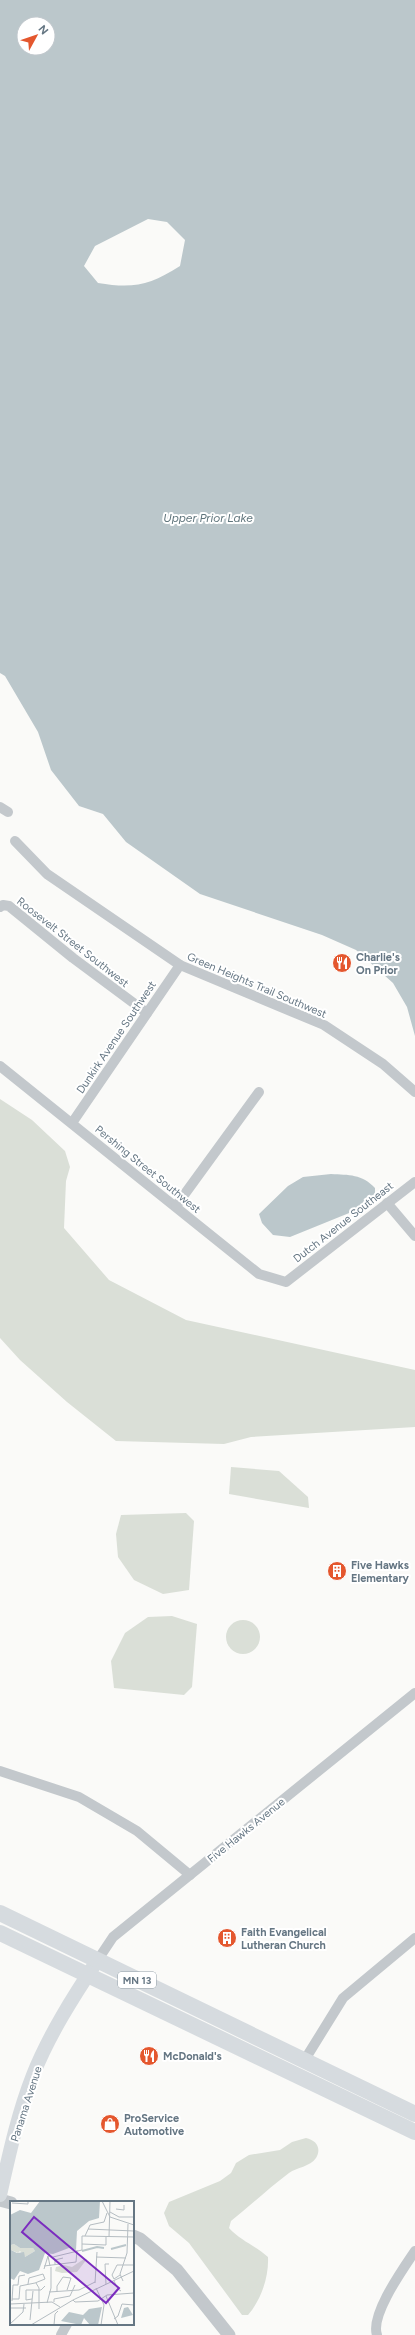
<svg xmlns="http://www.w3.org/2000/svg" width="415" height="2335" font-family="Figtree,sans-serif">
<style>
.green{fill:#dadfd7}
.water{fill:#bbc7cb;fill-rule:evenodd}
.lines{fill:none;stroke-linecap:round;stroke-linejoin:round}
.minor{stroke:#c3c8cc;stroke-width:10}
.tertiary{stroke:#c3c8cc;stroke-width:13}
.secondary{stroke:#d6dbdf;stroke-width:14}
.primary{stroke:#d6dbdf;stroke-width:16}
.labels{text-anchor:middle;stroke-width:4;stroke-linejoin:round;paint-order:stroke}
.shield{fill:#fff;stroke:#939fa8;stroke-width:1}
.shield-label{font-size:10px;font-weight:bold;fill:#657683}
.street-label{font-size:11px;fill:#657683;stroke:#fff}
.poi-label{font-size:11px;font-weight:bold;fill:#657683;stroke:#fff;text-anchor:start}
.water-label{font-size:12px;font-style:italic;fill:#60757c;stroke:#fff}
.inset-river{fill:none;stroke:#bbc7cb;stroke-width:2}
.inset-road{fill:none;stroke:#b5bdc2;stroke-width:1}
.view{fill:#7b2cbf;fill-opacity:0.15;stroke:#7b2cbf;stroke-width:2}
.inset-edge{fill:none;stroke:#657683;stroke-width:2}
</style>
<rect width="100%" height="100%" fill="#fafaf8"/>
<g class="green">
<polygon points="0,1099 32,1120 65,1151 70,1167 66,1181 64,1228 109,1280 186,1320 415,1370 415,1427 251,1437 224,1444 116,1441 67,1402 20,1360 0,1338"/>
<polygon points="231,1467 279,1471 308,1497 309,1508 229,1494"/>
<polygon points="186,1513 194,1521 189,1590 163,1594 134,1580 118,1557 116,1534 121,1515"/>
<polygon points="172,1616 197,1624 192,1687 184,1695 114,1688 111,1661 125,1633 148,1617"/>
<circle cx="243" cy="1637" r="17"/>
<path d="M306,2138c10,2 16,10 10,20 -6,9 -19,9 -27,15 -20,15 -38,32 -58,48l-2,7c12,13 27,18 39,29 1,20 -7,43 -20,58h-6l-53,-72 -20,-17 -5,-13 5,-11 51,-21 11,-8 5,-10 13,-8 31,-5 12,-8z"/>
</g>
<g class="water">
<path d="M0,0h415v1036l-8,-29 -14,-24 -37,-33 -34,-15 -122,-41 -74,-52 -23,-28 -24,-8 -28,-36 -13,-38 -33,-56 -5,-3zM24,24h24v24h-24zM148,219l19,3 18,18 -5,26c-30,19 -46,23 -82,17l-14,-17 11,-20z"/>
<path d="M331,1174c18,1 31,0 44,14v6l-16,15 -69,28 -17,-2 -11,-12 -3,-9 29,-28 15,-9z"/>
</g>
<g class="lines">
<g class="minor">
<polyline points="0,807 8,812"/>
<polyline points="15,841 47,874 180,965 324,1025 383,1064 415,1092"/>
<polyline points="0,907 3,905 9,906 73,958 147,1013"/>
<polyline points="0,1066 259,1274 286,1282 415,1182"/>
<polyline points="72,1123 180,965"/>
<polyline points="387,1203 415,1236"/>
<polyline points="176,1206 259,1092"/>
<polyline points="0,1771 79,1797 137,1831 190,1875"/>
<polyline points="97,1961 113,1937 415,1693"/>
<polyline points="304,2061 343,1998 415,1938"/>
<polyline points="61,2335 67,2324"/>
<path d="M377,2335c-7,-20 26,-66 38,-84"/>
</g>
<g class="tertiary">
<polyline points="0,2200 11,2203"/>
<polyline points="133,2236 140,2239 177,2270 229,2335"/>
</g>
<path class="secondary" d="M0,2195c9,-40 18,-82 33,-120 16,-40 40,-78 64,-114"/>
<g class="primary">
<polyline points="0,1913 415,2114"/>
<polyline points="0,1933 415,2132"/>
</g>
</g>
<defs>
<symbol id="restaurant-disc" viewBox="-11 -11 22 22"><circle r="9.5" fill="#e4572e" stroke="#fff"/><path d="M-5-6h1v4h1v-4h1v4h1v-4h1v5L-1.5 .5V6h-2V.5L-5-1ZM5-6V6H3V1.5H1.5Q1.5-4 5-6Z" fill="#fff"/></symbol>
<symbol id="building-disc" viewBox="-11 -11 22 22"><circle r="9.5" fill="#e4572e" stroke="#fff"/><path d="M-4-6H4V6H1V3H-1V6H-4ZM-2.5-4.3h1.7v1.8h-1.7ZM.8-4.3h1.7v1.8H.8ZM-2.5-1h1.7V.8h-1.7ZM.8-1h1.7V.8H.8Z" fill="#fff"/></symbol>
<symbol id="shop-disc" viewBox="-11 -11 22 22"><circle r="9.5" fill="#e4572e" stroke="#fff"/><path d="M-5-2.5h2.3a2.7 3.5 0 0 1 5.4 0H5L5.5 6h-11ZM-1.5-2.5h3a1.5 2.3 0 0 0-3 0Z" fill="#fff"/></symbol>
</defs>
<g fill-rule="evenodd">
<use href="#restaurant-disc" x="331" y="952" width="22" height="22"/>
<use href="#building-disc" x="326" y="1560" width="22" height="22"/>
<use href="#building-disc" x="216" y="1927" width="22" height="22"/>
<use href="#restaurant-disc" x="138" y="2045" width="22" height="22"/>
<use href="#shop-disc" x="99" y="2113" width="22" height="22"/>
</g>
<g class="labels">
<rect class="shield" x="118" y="1972" width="38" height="16" rx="3"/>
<g class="shield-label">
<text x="137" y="1984">MN 13</text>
</g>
<g class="street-label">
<text transform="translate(73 942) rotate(38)" y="4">Roosevelt Street Southwest</text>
<text transform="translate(257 985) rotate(23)" y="4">Green Heights Trail Southwest</text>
<text transform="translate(116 1037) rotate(-56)" y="4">Dunkirk Avenue Southwest</text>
<text transform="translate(148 1169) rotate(39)" y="4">Pershing Street Southwest</text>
<text transform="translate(343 1222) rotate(-38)" y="4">Dutch Avenue Southeast</text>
<text transform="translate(246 1830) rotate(-39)" y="4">Five Hawks Avenue</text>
<text transform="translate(26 2104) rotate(-72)" y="4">Panama Avenue</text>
</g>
<g class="poi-label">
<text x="356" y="961">Charlie's<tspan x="356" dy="13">On Prior</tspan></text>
<text x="351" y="1569">Five Hawks<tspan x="351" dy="13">Elementary</tspan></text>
<text x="241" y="1936">Faith Evangelical<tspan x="241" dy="13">Lutheran Church</tspan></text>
<text x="163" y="2060">McDonald's</text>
<text x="124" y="2122">ProService<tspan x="124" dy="13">Automotive</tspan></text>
</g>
<g class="water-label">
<text x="208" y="522">Upper Prior Lake</text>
</g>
</g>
<g transform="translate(10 2201)">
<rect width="124" height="124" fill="#fafaf8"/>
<path d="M4,43l6,4h13l2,3 -10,6 -5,-6 -2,2 -7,-3v-5zM74,58h3l-10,13 -15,1 -7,-2 1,-4 8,-2 8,2z" fill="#dadfd7"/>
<path d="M30,0h60l-1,17 -10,3 -12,10 -1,19 -7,-2 -16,6 -8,-1 -6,17 -11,4 -8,-3 -6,9 -4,-2v-63l10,-5 11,3zM4,43l6,4h13l2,3 -10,6 -1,-5 -7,1 -6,-3v-5zM92,106l-4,18h-8l-6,-7 -3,7 -20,-4 8,-9 14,3 6,-6zM118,106l5,8 -12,3 3,-10z" fill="#bbc7cb" fill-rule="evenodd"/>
<path class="inset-river" d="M101,48l15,-4M72,50l15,-4 7,1"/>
<path class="inset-road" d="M92,0l8,16 24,8M2,2l16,1v-3M106,8l8,1v-5M100,11l9,5h15M78,28l46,2M75,35l5,-11 14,-3 3,-9M99,36l1,-36M72,43l24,1v-8M43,56l29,-7v-14l52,1M86,56l30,1M45,64v-5l8,-2M34,65l32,-4 1,-12M34,68l4,-13 2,10M110,74l-6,4 -2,-4 5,-10h17M104,80l4,8 3,2M113,80l-3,-7 7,-21 1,-29M26,82l3,5v21M85,82l2,-31M96,83l-1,-20h4M86,87l8,17 -3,20M39,91l30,-2 16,-8M47,91v-6l6,-9 8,1 -4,12M96,95l12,29M2,98h7l1,-13 15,-3 10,-4 -2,-5 -14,4 -1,6M22,98l-6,1v-10h15l4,-4M63,99l2,2 23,-1 9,-6 27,-2M2,100l1,-16h5l1,-9 6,-1M44,101v-3l16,-3 5,-11M37,102l4,-15v-21M0,103l42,-2 8,5M0,107h16M104,118l4,-3 4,-12 12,1M20,119l3,-29M0,123l13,-12 1,-8M21,124l42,-25 61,-29M44,124l1,-11 3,-3"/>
<path class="view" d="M24,16l85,71 -13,15 -84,-71z"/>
<rect width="124" height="124" class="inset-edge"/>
</g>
<g transform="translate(36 36) rotate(50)"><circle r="19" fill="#ffffff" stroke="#c1c8cd"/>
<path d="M0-3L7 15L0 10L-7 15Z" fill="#e4572e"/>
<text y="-6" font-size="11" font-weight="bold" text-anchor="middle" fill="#657683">N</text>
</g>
</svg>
